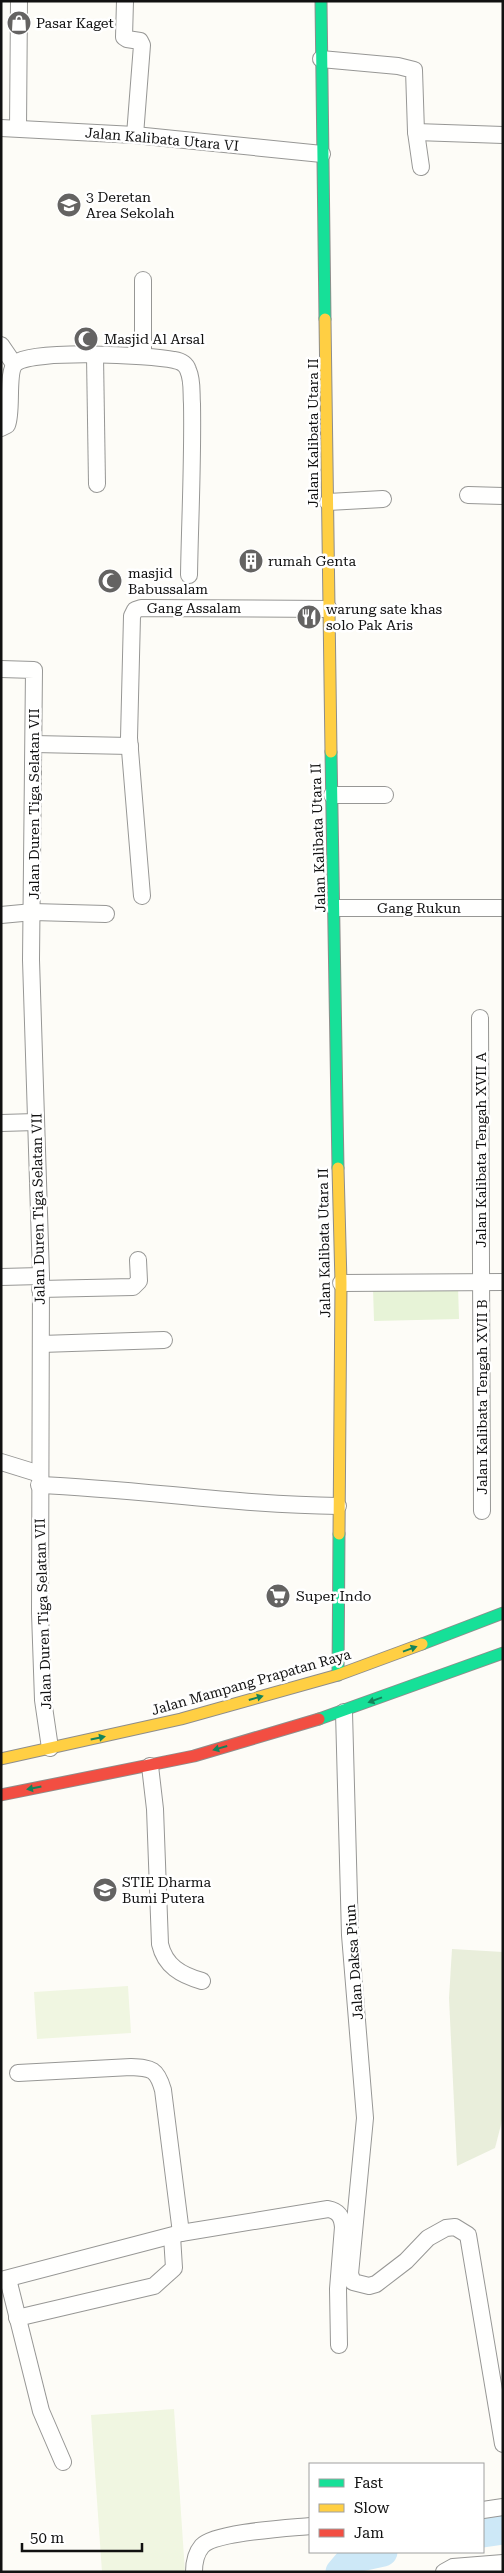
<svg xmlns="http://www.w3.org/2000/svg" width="504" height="2573" font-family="'Roboto Serif',serif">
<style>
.green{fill:#e7f3d7}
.cemetery{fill:#e9eedb}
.pitch{fill:#f0f6e1}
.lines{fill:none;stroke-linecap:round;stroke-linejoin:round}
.river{stroke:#cde8f7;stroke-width:29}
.street-casing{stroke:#979795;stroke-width:18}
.fast-casing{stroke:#8e8d8b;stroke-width:13}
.slow-casing{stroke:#8e8d8b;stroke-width:13}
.jam-casing{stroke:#8e8d8b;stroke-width:13}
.street{stroke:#fffffe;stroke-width:16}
.fast{stroke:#16e098;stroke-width:11}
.slow{stroke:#ffcf43;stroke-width:11}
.jam{stroke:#f24e42;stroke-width:11}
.oneway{fill:#14835b}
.labels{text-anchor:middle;stroke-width:5;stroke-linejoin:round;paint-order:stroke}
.poi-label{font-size:14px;fill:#111;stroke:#fff;text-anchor:start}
.street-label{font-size:14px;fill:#111;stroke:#fff}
</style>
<rect width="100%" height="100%" fill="#fdfcf7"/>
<polygon class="green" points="458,1286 459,1319 374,1321 373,1288"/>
<polygon class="cemetery" points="452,1949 503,1952 503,2117 495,2148 457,2166 449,1998"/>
<g class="pitch">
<polygon points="128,1986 131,2033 37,2039 34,1992"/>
<polygon points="174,2409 185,2572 102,2572 91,2415"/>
</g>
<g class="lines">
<g class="river">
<polyline points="483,2533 503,2530"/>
<polyline points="340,2572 351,2559 383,2552"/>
</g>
<defs>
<g id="street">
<polyline points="125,1 124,37 127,39 140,41 142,45 135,135"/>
<polyline points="321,59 398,66 414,70 416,132 421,167"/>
<polyline points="1,128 135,135 322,154"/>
<polyline points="18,128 19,1"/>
<polyline points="416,132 503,135"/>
<polyline points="143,280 143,356"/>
<polyline points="1,345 14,364"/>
<polyline points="95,356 97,484"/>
<path d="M1,428l6,-3c6,-14 -1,-54 9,-62 17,-14 134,-8 158,-3 7,1 12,4 14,10 5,11 3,23 4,34 1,57 -2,114 -3,171"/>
<polyline points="468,495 503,496"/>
<polyline points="328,502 383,499"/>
<polyline points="1,669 34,670 31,960 41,1276 40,1613 43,1700 50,1748"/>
<polyline points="34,744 130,746"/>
<polyline points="332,795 385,795"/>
<polyline points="142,896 129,738 132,616 135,610 141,608 329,609"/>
<polyline points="335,908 503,908"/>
<polyline points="1,915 33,912 106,914"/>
<polyline points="480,1018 482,1511"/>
<polyline points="1,1123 36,1122"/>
<polyline points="1,1277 41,1276"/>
<polyline points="341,1283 503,1282"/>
<polyline points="40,1289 133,1287 139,1281 138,1260"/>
<polyline points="41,1344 164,1340"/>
<polyline points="1,1462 40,1474"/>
<path d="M39,1485c100,4 199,20 299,21"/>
<polyline points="344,1712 350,1935 365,2118 350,2274 353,2282 369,2286 376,2284 406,2261 428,2238 446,2228 455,2227 468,2235 503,2444"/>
<path d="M150,1766l5,43 5,135c5,22 21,31 42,37"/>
<path d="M18,2073l113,-6c21,1 26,2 32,23l18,143"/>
<polyline points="8,2279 41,2411 63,2462"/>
<path d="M1,2280l180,-47 147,-24c11,2 14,8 15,18l-5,62 1,56"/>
<polyline points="17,2318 154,2286 174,2268 172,2236"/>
<polyline points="483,2510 503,2507"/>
<path d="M194,2572c0,-9 2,-19 8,-26 13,-14 88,-18 108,-20"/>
<polyline points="444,2572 453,2567 503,2563"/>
</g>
<g id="fast">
<polyline points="321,1 325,319"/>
<polyline points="331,752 338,1168"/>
<polyline points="422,1644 503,1613"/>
<polyline points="338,1675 339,1534"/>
<polyline points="319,1719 503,1653"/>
</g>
<g id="slow">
<polyline points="325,319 331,752"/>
<polyline points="338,1168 341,1283 339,1534"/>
<polyline points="1,1759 181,1719 338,1675 422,1644"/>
</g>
<polyline id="jam" points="1,1795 194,1756 319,1719"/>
</defs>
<use href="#street" class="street-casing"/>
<use href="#fast" class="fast-casing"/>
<use href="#slow" class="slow-casing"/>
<use href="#jam" class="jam-casing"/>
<use href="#street" class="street"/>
<use href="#fast" class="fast"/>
<use href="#slow" class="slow"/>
<use href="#jam" class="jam"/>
</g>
<defs><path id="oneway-solid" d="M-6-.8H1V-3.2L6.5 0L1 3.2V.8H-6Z" transform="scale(1.25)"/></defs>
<g class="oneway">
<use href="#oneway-solid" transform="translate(410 1649) rotate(-20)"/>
<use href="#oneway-solid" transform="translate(256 1698) rotate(-16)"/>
<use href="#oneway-solid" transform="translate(375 1700) rotate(160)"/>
<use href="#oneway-solid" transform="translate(98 1738) rotate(-12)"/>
<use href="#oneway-solid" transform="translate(220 1748) rotate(164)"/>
<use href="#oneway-solid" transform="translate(34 1788) rotate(169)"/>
</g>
<defs>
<symbol id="shop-disc" viewBox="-11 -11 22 22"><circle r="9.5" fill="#646362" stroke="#fff"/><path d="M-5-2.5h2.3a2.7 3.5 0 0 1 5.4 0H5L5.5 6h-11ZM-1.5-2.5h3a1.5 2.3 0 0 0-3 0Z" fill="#fff"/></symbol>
<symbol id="school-disc" viewBox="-11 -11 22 22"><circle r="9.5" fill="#646362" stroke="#fff"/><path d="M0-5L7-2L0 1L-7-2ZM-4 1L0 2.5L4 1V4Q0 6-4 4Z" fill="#fff"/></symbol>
<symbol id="mosque-disc" viewBox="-11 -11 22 22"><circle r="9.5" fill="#646362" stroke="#fff"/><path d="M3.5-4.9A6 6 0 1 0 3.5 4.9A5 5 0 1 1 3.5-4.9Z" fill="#fff"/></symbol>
<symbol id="building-disc" viewBox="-11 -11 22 22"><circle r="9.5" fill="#646362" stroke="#fff"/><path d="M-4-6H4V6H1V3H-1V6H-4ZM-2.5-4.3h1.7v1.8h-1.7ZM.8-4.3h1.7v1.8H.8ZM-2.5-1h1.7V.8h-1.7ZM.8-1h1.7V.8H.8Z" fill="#fff"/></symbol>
<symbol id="restaurant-disc" viewBox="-11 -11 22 22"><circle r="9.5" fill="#646362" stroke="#fff"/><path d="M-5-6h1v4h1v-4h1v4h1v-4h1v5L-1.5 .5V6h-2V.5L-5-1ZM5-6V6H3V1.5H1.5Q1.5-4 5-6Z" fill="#fff"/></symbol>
<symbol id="supermarket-disc" viewBox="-11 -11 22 22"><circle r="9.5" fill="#646362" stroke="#fff"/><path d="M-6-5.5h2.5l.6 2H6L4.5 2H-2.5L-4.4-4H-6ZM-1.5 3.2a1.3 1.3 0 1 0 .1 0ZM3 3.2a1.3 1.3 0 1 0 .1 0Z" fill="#fff"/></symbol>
<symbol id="university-disc" viewBox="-11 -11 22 22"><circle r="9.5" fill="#646362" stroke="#fff"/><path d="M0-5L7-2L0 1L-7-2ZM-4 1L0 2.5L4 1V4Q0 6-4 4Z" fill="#fff"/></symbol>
</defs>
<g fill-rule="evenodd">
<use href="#shop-disc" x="5" y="9" width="28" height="28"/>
<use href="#school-disc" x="55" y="191" width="28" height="28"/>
<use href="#mosque-disc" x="72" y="325" width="28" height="28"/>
<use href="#building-disc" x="237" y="547" width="28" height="28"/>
<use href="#mosque-disc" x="96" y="567" width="28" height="28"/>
<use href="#restaurant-disc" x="295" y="603" width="28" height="28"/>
<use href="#supermarket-disc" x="264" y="1582" width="28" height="28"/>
<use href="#university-disc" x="91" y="1876" width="28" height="28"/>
</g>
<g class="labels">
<g class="poi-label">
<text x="36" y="28">Pasar Kaget</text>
<text x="86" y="202">3 Deretan<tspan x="86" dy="16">Area Sekolah</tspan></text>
<text x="104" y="344">Masjid Al Arsal</text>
<text x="268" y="566">rumah Genta</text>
<text x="128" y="578">masjid<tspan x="128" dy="16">Babussalam</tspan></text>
<text x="326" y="614">warung sate khas<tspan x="326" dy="16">solo Pak Aris</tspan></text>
<text x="296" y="1601">Super Indo</text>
<text x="122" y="1887">STIE Dharma<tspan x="122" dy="16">Bumi Putera</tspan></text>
</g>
<g class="street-label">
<text transform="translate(162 139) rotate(5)" y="5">Jalan Kalibata Utara VI</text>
<text transform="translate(313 433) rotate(-90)" y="5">Jalan Kalibata Utara II</text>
<text x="194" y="613">Gang Assalam</text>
<text transform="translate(34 804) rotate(-90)" y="5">Jalan Duren Tiga Selatan VII</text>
<text transform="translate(318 838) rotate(-92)" y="5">Jalan Kalibata Utara II</text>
<text x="419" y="913">Gang Rukun</text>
<text transform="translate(481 1150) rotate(-90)" y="5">Jalan Kalibata Tengah XVII A</text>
<text transform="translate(38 1209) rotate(-91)" y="5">Jalan Duren Tiga Selatan VII</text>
<text transform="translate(324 1243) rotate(-91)" y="5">Jalan Kalibata Utara II</text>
<text transform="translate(482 1397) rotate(-90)" y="5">Jalan Kalibata Tengah XVII B</text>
<text transform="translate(43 1614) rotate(-92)" y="5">Jalan Duren Tiga Selatan VII</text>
<text transform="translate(251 1682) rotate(-16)" y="5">Jalan Mampang Prapatan Raya</text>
<text transform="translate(354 1962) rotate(-94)" y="5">Jalan Daksa Piun</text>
</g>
</g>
<rect width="504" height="2573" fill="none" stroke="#111111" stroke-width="5"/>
<rect x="309" y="2463" width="175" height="90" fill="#ffffff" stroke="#a0a0a0"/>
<rect x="319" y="2479" width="25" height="8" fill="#16e098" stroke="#a0a0a0"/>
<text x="354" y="2488" font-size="15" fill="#111111">Fast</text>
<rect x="319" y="2504" width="25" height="8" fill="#ffcf43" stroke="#a0a0a0"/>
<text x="354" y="2513" font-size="15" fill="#111111">Slow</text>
<rect x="319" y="2529" width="25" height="8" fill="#f24e42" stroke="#a0a0a0"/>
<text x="354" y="2538" font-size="15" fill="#111111">Jam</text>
<path d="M22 2543v8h120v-8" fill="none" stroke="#111111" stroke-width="2.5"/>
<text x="30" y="2543" font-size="15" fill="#111111" stroke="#ffffff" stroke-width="4" paint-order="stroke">50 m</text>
</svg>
